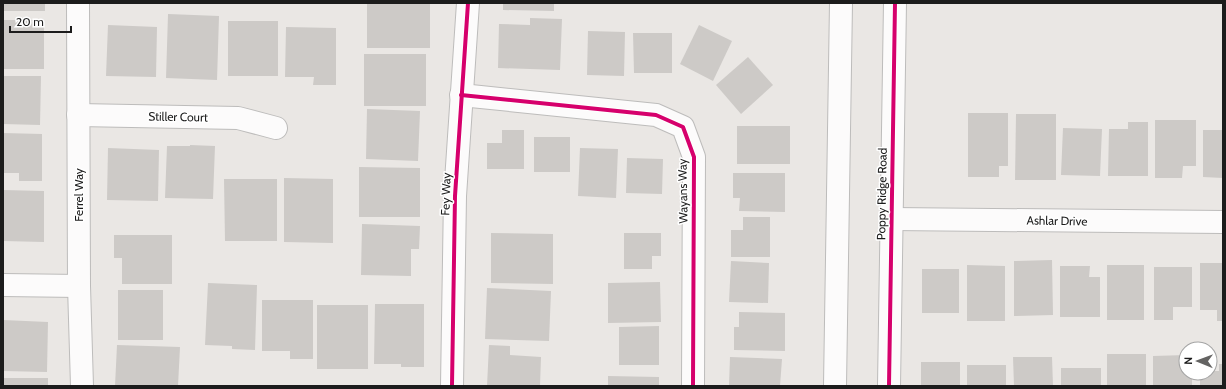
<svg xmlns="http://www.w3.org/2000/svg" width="1226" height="389" font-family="Cabin,sans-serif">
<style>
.building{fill:#cdcac7}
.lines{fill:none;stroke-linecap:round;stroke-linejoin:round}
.minor-casing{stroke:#bdbcbb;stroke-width:24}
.minor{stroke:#fcfbfb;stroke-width:22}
.cycleway-casing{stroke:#fff;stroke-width:6}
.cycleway{stroke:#d6006c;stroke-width:4}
.labels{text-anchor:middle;stroke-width:3;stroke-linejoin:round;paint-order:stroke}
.street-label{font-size:12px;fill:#1c1c1c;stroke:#fff}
</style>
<rect width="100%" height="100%" fill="#eae7e4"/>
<g class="building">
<rect x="3" y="3" width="42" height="8"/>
<rect x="367" y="3" width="63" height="45"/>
<polygon points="503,3 554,3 554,11 503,10"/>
<polygon points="168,14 219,16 217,80 166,78"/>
<polygon points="530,18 562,19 560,70 498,68 499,24 530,25"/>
<rect x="3" y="20" width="41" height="49"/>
<rect x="228" y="21" width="50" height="55"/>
<polygon points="108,25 157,27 156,77 106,76"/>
<polygon points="699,25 732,41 713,81 680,64"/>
<polygon points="286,27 336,28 336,85 313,85 314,77 285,77"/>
<polygon points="588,31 625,32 624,76 587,75"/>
<polygon points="633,33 672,33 672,73 634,73"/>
<rect x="364" y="54" width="62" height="52"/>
<polygon points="748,57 773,85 741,114 716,85"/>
<polygon points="3,76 41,76 40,125 3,124"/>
<polygon points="367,109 420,111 418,161 366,159"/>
<polygon points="968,113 1008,113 1008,166 999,166 999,177 968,177"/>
<polygon points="1016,114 1056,114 1056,180 1015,180"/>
<polygon points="1155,120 1196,120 1196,166 1183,166 1182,178 1155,178"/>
<polygon points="1128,122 1148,122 1148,176 1108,176 1109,129 1128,129"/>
<rect x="737" y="126" width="53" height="38"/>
<polygon points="1063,128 1102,129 1100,176 1061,175"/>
<polygon points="502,130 524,130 524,169 487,169 487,143 502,143"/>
<polygon points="1203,130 1223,130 1223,178 1203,177"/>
<polygon points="3,133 42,134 42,181 19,181 19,173 3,173"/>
<rect x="534" y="137" width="36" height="35"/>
<polygon points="190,145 215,146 213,199 165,198 167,146 190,146"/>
<polygon points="108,148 159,150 158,201 107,200"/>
<polygon points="580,148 618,149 616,198 578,196"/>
<polygon points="627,158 663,159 662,194 626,193"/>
<polygon points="359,167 420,168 420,217 359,217"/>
<polygon points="733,173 785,173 785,212 739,211 740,198 733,198"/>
<polygon points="284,178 333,179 333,243 284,242"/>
<polygon points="224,179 277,179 277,241 225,241"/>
<polygon points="3,190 44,191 44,242 3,241"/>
<polygon points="743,217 770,217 770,257 731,257 731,230 743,230"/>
<polygon points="362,224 420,226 419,249 411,249 411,276 361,275"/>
<polygon points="491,233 553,234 553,284 491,283"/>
<polygon points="624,233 661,233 661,256 652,256 652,269 624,269"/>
<polygon points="114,235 172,235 172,284 122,284 122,258 114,258"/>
<polygon points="1052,260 1053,315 1014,316 1014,261"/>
<polygon points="731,261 769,263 768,303 729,302"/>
<polygon points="1200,263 1223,263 1223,321 1217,321 1217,310 1200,310"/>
<polygon points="967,265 1005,266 1005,321 967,321"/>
<rect x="1107" y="265" width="37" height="55"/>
<polygon points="1060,266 1090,266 1089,277 1100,277 1100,317 1060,317"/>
<polygon points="1154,267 1192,267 1192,307 1173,307 1173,320 1154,320"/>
<rect x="922" y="269" width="37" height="44"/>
<polygon points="660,282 661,322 608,323 608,283"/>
<polygon points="208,283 257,285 255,350 232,349 232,346 205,345"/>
<polygon points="487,288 551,291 549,341 485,339"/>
<rect x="118" y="290" width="45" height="50"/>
<polygon points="262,300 313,300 313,359 290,359 290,351 262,351"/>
<polygon points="375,304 424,304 424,367 401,367 401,364 374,364"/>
<rect x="317" y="305" width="51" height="64"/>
<polygon points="739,312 785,313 785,351 734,350 734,327 739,327"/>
<polygon points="3,320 48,322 47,372 3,371"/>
<polygon points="659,326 659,365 619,365 619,327"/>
<polygon points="117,345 180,347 178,386 115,386"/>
<polygon points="489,345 510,346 510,355 541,357 540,386 487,386"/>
<rect x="1107" y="354" width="39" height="32"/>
<polygon points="1186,355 1186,373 1192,373 1192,386 1153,386 1153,356"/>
<polygon points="730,357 782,359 780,386 729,386"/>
<polygon points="1013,357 1052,357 1053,386 1014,386"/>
<rect x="921" y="362" width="39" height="24"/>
<polygon points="1219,364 1223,364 1223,386 1200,386 1200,373 1210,373 1210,371 1219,371"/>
<rect x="967" y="365" width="39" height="21"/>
<rect x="1061" y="368" width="40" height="18"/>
<polygon points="608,376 659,377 659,386 608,386"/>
<rect x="3" y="378" width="45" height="8"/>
</g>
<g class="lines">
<defs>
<g id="minor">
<polyline points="78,3 79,286 82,386"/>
<polyline points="461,95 656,115 683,127 694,157 693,386"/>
<polyline points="78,115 238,118 276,128"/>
<polyline points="892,219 1223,222"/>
<polyline points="3,285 79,286"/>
<polyline points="452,386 455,196 468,3"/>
<polyline points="835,386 841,3"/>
<polyline points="889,386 895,3"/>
</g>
</defs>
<use href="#minor" class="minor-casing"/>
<use href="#minor" class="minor"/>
<defs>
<g id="cycleway">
<polyline points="461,95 656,115 683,127 694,157 693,386"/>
<polyline points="452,386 455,196 468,3"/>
<polyline points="889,386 895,3"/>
</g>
</defs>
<use href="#cycleway" class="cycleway-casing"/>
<use href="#cycleway" class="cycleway"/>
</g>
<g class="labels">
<g class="street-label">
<text transform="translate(178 117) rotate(1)" y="4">Stiller Court</text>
<text transform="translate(683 191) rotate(-91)" y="4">Wayans Way</text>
<text transform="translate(446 194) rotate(-88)" y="4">Fey Way</text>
<text transform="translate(882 194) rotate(-89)" y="4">Poppy Ridge Road</text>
<text transform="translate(79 195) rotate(-90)" y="4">Ferrel Way</text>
<text transform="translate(1057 221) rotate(1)" y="4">Ashlar Drive</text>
</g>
</g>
<rect width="1226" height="389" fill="none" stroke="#1c1c1c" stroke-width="8"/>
<g transform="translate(1198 361) rotate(271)"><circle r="19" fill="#ffffff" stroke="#a4a4a4"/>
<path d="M0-3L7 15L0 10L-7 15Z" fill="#646362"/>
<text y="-6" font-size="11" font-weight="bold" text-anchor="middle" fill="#1c1c1c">N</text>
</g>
<path d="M10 26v6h61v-6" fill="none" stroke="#1c1c1c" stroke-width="2"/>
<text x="16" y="26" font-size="12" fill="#1c1c1c" stroke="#ffffff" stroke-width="3" paint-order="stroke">20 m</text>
</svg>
